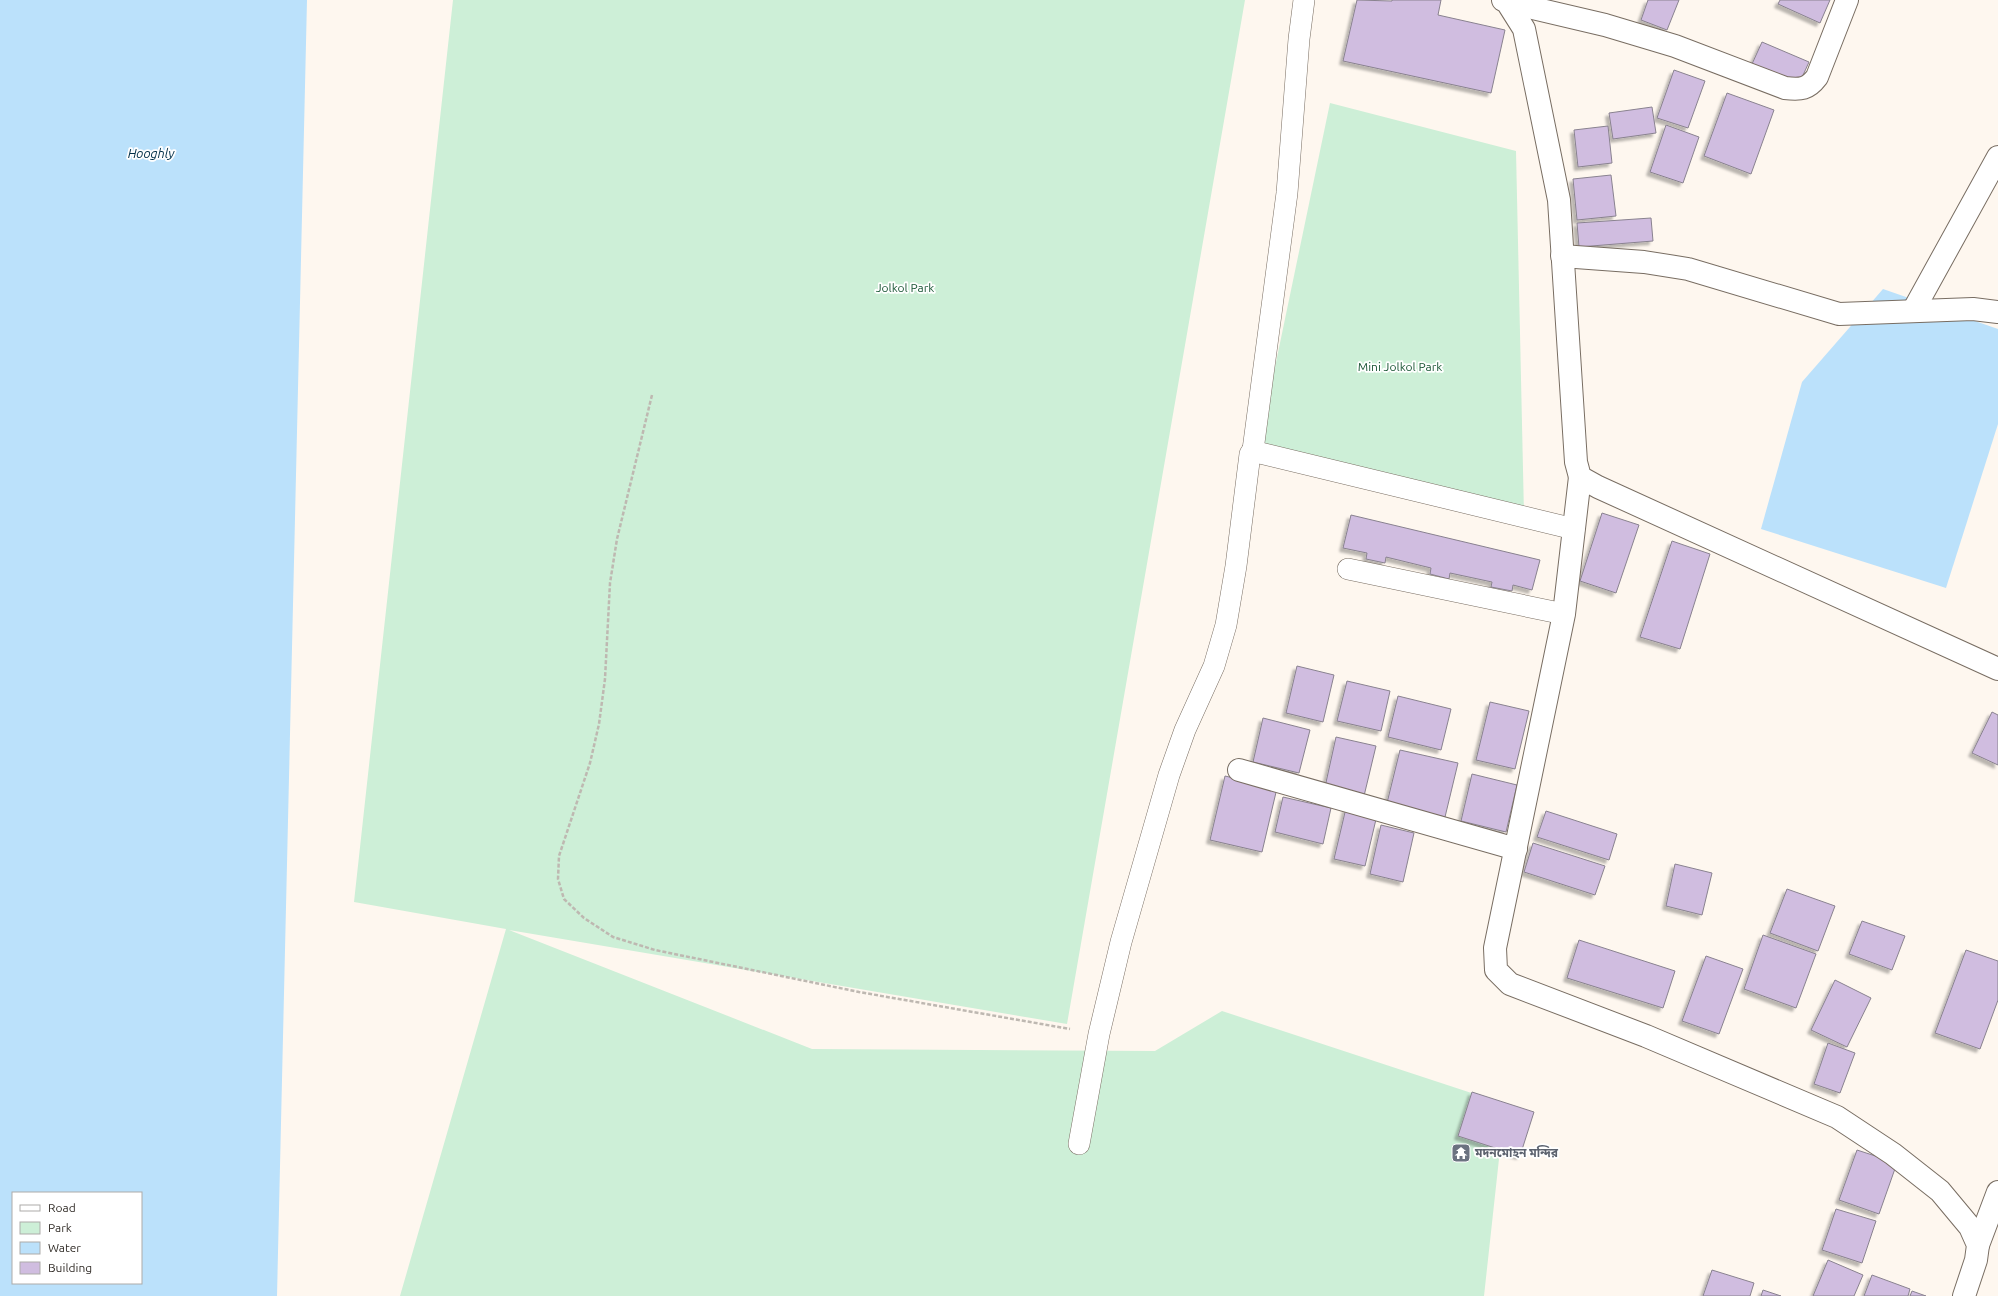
<svg xmlns="http://www.w3.org/2000/svg" width="1998" height="1296" font-family="Ubuntu,'Noto Sans Bengali',sans-serif">
<style>
.green{fill:#cdefd7}
.water{fill:#bbe1fb;fill-rule:evenodd}
.building{fill:#d0bde0;stroke:#89828f;filter:url(#shadow)}
.lines{fill:none;stroke-linecap:round;stroke-linejoin:round}
.service-casing{stroke:#786d62;stroke-width:22}
.minor-casing{stroke:#786d62;stroke-width:24}
.path{stroke:#beb8b1;stroke-width:2.5;stroke-dasharray:4 2;stroke-linecap:butt}
.service{stroke:#fff;stroke-width:21}
.minor{stroke:#fff;stroke-width:22}
.labels{text-anchor:middle;stroke-width:3.5;stroke-linejoin:round;paint-order:stroke}
.park-label{font-size:12px;fill:#175332;stroke:#fff}
.worship-label{font-size:12px;font-weight:bold;fill:#5b616d;stroke:#fff;text-anchor:start}
.water-label{font-size:13px;font-style:italic;fill:#002f48;stroke:#fff}
</style>
<defs>
<filter id="shadow"><feDropShadow dx="-3.5" dy="3.5" stdDeviation="1" flood-color="#0004"/></filter>
</defs>
<rect width="100%" height="100%" fill="#fef7ef"/>
<g class="green">
<polygon points="453,0 1245,0 1067,1024 509,930 812,1049 1155,1051 1222,1011 1505,1104 1484,1296 400,1296 506,929 354,902"/>
<polygon points="1330,103 1516,151 1524,515 1255,463"/>
</g>
<g class="water">
<path d="M0,0h307l-30,1296h-277zM13,1193h128v90h-128z"/>
<polygon points="1883,289 1998,329 1998,424 1946,588 1761,529 1802,382"/>
</g>
<g class="building">
<polygon points="1357,0 1392,1 1392,0 1441,0 1438,15 1505,30 1491,93 1343,61"/>
<polygon points="1648,0 1679,0 1667,30 1641,20"/>
<polygon points="1780,0 1830,0 1820,23 1778,4"/>
<polygon points="1762,42 1809,62 1799,84 1752,64"/>
<polygon points="1674,70 1705,81 1688,128 1657,118"/>
<polygon points="1727,93 1774,110 1751,174 1704,156"/>
<polygon points="1652,107 1656,133 1613,139 1609,113"/>
<polygon points="1666,125 1699,137 1683,183 1650,172"/>
<polygon points="1608,126 1612,163 1578,167 1574,130"/>
<polygon points="1611,175 1616,216 1577,220 1573,179"/>
<polygon points="1651,218 1653,241 1579,247 1577,223"/>
<polygon points="1602,513 1639,525 1616,593 1580,581"/>
<polygon points="1351,515 1540,560 1532,590 1513,585 1512,591 1491,587 1492,582 1450,573 1449,579 1430,574 1431,568 1386,557 1385,563 1366,559 1367,553 1343,548"/>
<polygon points="1672,541 1710,554 1680,649 1640,637"/>
<polygon points="1297,666 1334,675 1323,722 1286,713"/>
<polygon points="1347,681 1390,691 1381,731 1337,721"/>
<polygon points="1398,696 1451,709 1441,750 1388,737"/>
<polygon points="1490,702 1529,711 1515,769 1476,760"/>
<polygon points="1992,712 1998,715 1998,765 1972,753"/>
<polygon points="1263,718 1310,730 1299,773 1253,762"/>
<polygon points="1336,737 1376,746 1364,796 1325,787"/>
<polygon points="1400,750 1458,763 1445,817 1387,803"/>
<polygon points="1472,774 1517,785 1506,832 1461,821"/>
<polygon points="1225,776 1277,788 1262,852 1210,840"/>
<polygon points="1283,797 1331,808 1323,844 1275,832"/>
<polygon points="1346,808 1377,815 1365,866 1334,859"/>
<polygon points="1546,811 1617,834 1609,860 1537,837"/>
<polygon points="1381,825 1414,833 1403,882 1370,874"/>
<polygon points="1533,843 1605,866 1595,895 1524,872"/>
<polygon points="1675,864 1712,873 1702,915 1666,906"/>
<polygon points="1787,889 1835,906 1818,951 1770,933"/>
<polygon points="1862,921 1905,936 1892,970 1849,954"/>
<polygon points="1763,935 1816,954 1796,1008 1744,989"/>
<polygon points="1579,940 1675,971 1663,1008 1567,978"/>
<polygon points="1966,950 1998,961 1998,1000 1980,1049 1935,1033"/>
<polygon points="1706,956 1743,969 1719,1034 1682,1021"/>
<polygon points="1835,980 1871,998 1847,1047 1811,1030"/>
<polygon points="1828,1043 1855,1053 1840,1093 1814,1084"/>
<polygon points="1472,1092 1534,1112 1520,1156 1458,1136"/>
<polygon points="1857,1150 1897,1163 1879,1214 1839,1200"/>
<polygon points="1836,1209 1876,1221 1862,1263 1822,1250"/>
<polygon points="1828,1260 1863,1275 1854,1296 1813,1296"/>
<polygon points="1712,1270 1754,1283 1750,1296 1703,1296"/>
<polygon points="1872,1275 1910,1289 1908,1296 1864,1296"/>
<polygon points="1763,1290 1781,1296 1761,1296"/>
<polygon points="1912,1291 1926,1296 1910,1296"/>
</g>
<g class="lines">
<defs>
<g id="service">
<polyline points="1253,450 1287,193 1299,39 1304,0"/>
<polyline points="1348,569 1564,614"/>
<polyline points="1079,1144 1099,1034 1121,942 1169,775 1185,730 1214,666 1226,625 1236,566 1250,454 1252,451 1574,529"/>
</g>
<g id="minor">
<polyline points="1503,0 1507,2 1524,29 1559,200 1576,462 1580,477 1598,487 1998,669"/>
<path d="M1507,2l98,23 70,21 110,42c16,2 23,1 32,-11l30,-77"/>
<polyline points="1562,256 1644,262 1688,269 1839,314 1973,309 1998,312"/>
<polyline points="1913,311 1998,157"/>
<polyline points="1580,477 1564,614 1495,948 1496,970 1510,984 1646,1036 1837,1117 1893,1154 1940,1191 1970,1227 1978,1245 1976,1260 1964,1296"/>
<polyline points="1239,770 1516,849"/>
<polyline points="1978,1245 1998,1192"/>
</g>
</defs>
<use href="#service" class="service-casing"/>
<use href="#minor" class="minor-casing"/>
<polyline class="path" points="652,395 617,539 610,583 605,679 599,724 590,763 559,856 558,879 564,899 584,918 613,937 655,950 859,992 1070,1029"/>
<use href="#service" class="service"/>
<use href="#minor" class="minor"/>
</g>
<defs>
<symbol id="temple-square" viewBox="-11 -11 22 22"><rect x="-9" y="-9" width="18" height="18" rx="4" fill="#6b7280" stroke="#fff"/><path d="M0-6L5-2H3V0L6.5 2.5H4V6H1.5V3h-3V6H-4V2.5H-6.5L-3 0V-2H-5Z" fill="#fff"/></symbol>
</defs>
<g fill-rule="evenodd">
<use href="#temple-square" x="1450" y="1142" width="22" height="22"/>
</g>
<g class="labels">
<g class="park-label">
<text x="905" y="292">Jolkol Park</text>
<text x="1400" y="371">Mini Jolkol Park</text>
</g>
<g class="worship-label">
<text x="1475" y="1157">মদনমোহন মন্দির</text>
</g>
<g class="water-label">
<text x="151" y="158">Hooghly</text>
</g>
</g>
<rect x="12" y="1192" width="130" height="92" fill="#ffffff" stroke="#adaba9"/>
<rect x="20" y="1205" width="20" height="6" fill="#ffffff" stroke="#adaba9"/>
<text x="48" y="1212" font-size="12" fill="#322d28">Road</text>
<rect x="20" y="1222" width="20" height="12" fill="#cdefd7" stroke="#adaba9"/>
<text x="48" y="1232" font-size="12" fill="#322d28">Park</text>
<rect x="20" y="1242" width="20" height="12" fill="#bbe1fb" stroke="#adaba9"/>
<text x="48" y="1252" font-size="12" fill="#322d28">Water</text>
<rect x="20" y="1262" width="20" height="12" fill="#d0bde0" stroke="#adaba9"/>
<text x="48" y="1272" font-size="12" fill="#322d28">Building</text>
</svg>
